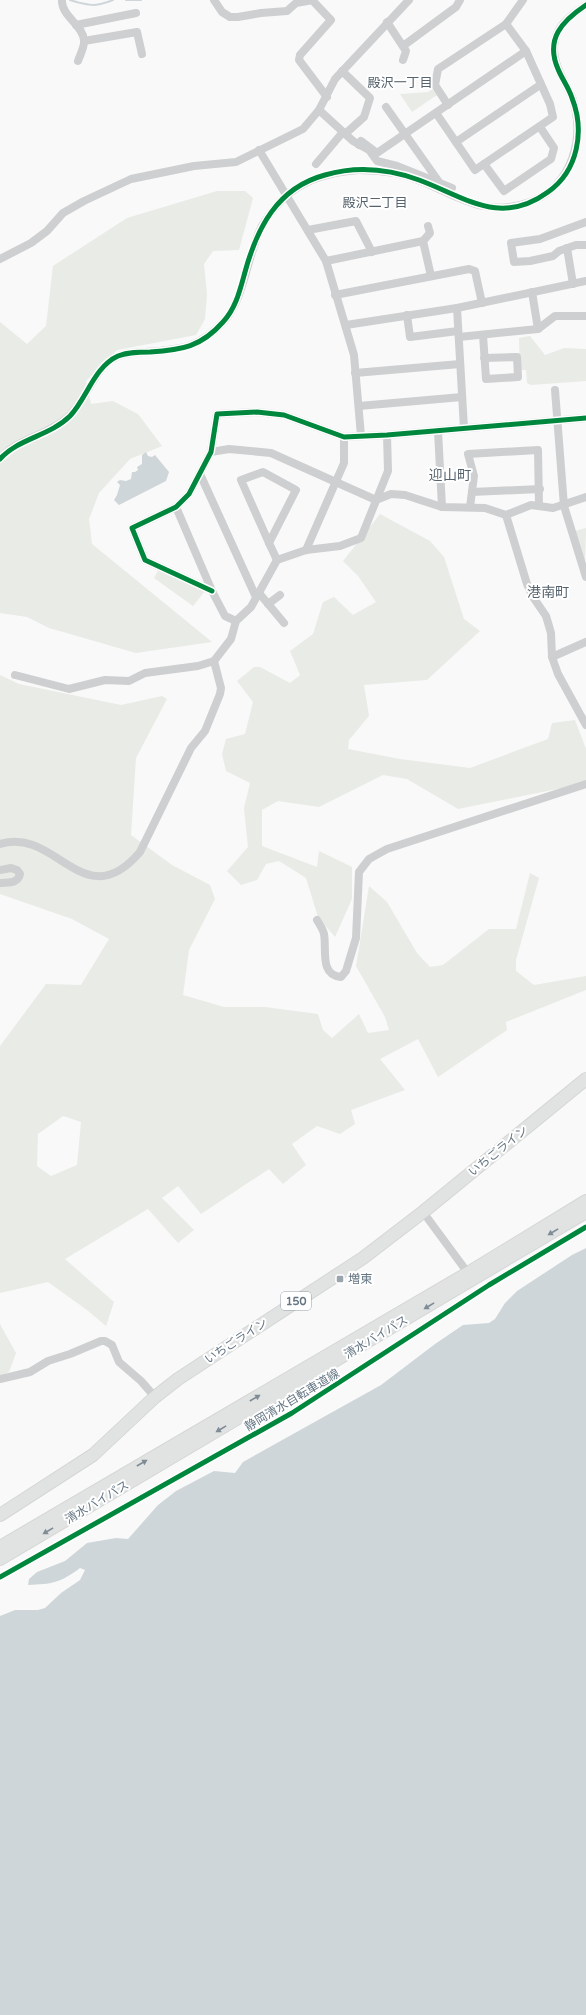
<svg xmlns="http://www.w3.org/2000/svg" width="586" height="2015" font-family="'Varela Round','Noto Sans JP',sans-serif">
<style>
.green{fill:#e8ebe6;fill-rule:evenodd}
.water{fill:#ced6d9}
.lines{fill:none;stroke-linecap:round;stroke-linejoin:round}
.stream{stroke:#ced6d9;stroke-width:2}
.highway-casing{stroke:#d5d6d6;stroke-width:14}
.minor{stroke:#cecfd0;stroke-width:8}
.highway{stroke:#e1e2e2;stroke-width:12}
.minor-bridge{stroke:#cecfd0;stroke-width:8}
.cycleway-casing{stroke:#fff;stroke-width:8}
.cycleway{stroke:#00873e;stroke-width:5}
.oneway{fill:#7e8c96}
.poi-dot{fill:#99a4ac;stroke:#fff;stroke-width:1.5}
.labels{text-anchor:middle;stroke-width:4;stroke-linejoin:round;paint-order:stroke}
.shield{fill:#fff;stroke:#939fa8;stroke-width:1}
.shield-label{font-size:11px;font-weight:bold;fill:#657683}
.street-label{font-size:12px;fill:#657683;stroke:#fff}
.poi-label{font-size:12px;fill:#657683;stroke:#fff;text-anchor:start}
.neighbourhood-label{font-size:13px;fill:#57646e;stroke:#fff}
.quarter-label{font-size:14px;fill:#57646e;stroke:#fff}
</style>
<rect width="100%" height="100%" fill="#f9f9f9"/>
<g class="green">
<polygon points="432,89 437,95 412,112 400,94 428,92"/>
<polygon points="217,191 245,191 253,198 239,250 213,251 204,264 207,294 205,319 196,335 117,350 86,381 91,404 113,401 138,414 162,446 130,459 99,493 89,519 92,544 212,642 136,653 49,628 27,617 0,613 0,322 27,344 46,326 53,266 127,218"/>
<polygon points="530,336 545,355 564,348 586,349 586,381 531,385 527,383 526,370 520,370 519,338"/>
<polygon points="380,514 430,541 444,557 464,619 480,631 427,680 364,685 369,716 349,740 348,749 400,759 470,768 548,739 552,723 575,720 586,749 586,780 562,788 458,809 407,779 383,775 319,807 278,801 262,810 262,846 317,867 319,851 352,867 352,899 335,937 318,917 306,878 279,861 266,864 257,880 241,885 227,871 248,847 244,808 250,783 226,771 222,754 226,739 245,734 253,702 237,681 254,667 260,667 290,683 300,675 290,651 313,634 323,602 334,597 353,615 376,602 358,576 343,561"/>
<polygon points="586,528 585,562 574,531"/>
<polygon points="159,569 205,591 193,606 154,578"/>
<path d="M0,675l19,9 102,21 41,-9 5,3 -31,59 -5,77 41,30 38,20 5,14 -26,51 -6,45 41,12h41l53,7 5,16 9,8 27,-24 9,19 21,-3 -4,-13 -29,-51 13,-80 18,16 30,51 13,14 13,-2 46,-36h27l14,-56 9,5 -23,82v11l18,14 52,-9v14l-80,32 1,8 -69,47 -20,-38 -38,20 25,31 -54,20 4,14 -15,10 -23,-8 -25,18 14,21 -23,19 -14,-15 -68,45 -23,-28 -16,12 32,32 -16,13 -30,-34 -83,50 49,43 -8,24 -19,-16 -39,-28 -48,11v-247l46,-62 35,1 28,-46 -37,-20 -72,-25zM63,1116l18,6 -4,43 -26,11 -14,-10 1,-32z"/>
<polygon points="0,1324 16,1353 9,1372 0,1376"/>
</g>
<g class="water">
<polygon points="146,452 148,456 152,457 155,455 169,472 166,481 119,505 114,500 117,495 120,485 117,482 120,480 126,481 131,479 132,472 135,472 138,470 137,467 142,464 142,455"/>
<path d="M586,1248v767h-586v-399l15,-6h23l7,-2 16,-15 19,-13 5,-10 -5,-2c-20,15 -28,16 -52,17l1,-6 8,-7 28,-11 22,-18 29,-5 12,1 30,-34 18,-14 38,-20 21,2 8,-11 138,-77 54,-41 28,-19 26,-2 6,-4 10,-16 12,-12 55,-36z"/>
</g>
<g class="lines">
<g class="stream">
<path d="M70,0c19,6 25,7 43,0"/>
<polyline points="126,0 141,0"/>
</g>
<defs>
<g id="highway">
<polyline points="0,1515 93,1455 155,1397 178,1379 363,1258 423,1212 586,1079"/>
<polyline points="0,1547 468,1273 586,1201"/>
<polyline points="0,1559 586,1212"/>
</g>
</defs>
<use href="#highway" class="highway-casing"/>
<g class="minor">
<path d="M62,0c-1,16 21,25 22,40 1,6 -4,15 -6,21"/>
<polyline points="214,0 222,12 230,17 238,17 261,13 287,11 296,3 313,0"/>
<polyline points="312,0 331,20 300,55 299,60 327,97"/>
<polyline points="387,22 406,51 403,60"/>
<polyline points="76,25 136,13"/>
<polyline points="84,41 137,32 142,54"/>
<polyline points="403,46 456,7 460,0"/>
<polyline points="342,71 370,98 364,117 345,134"/>
<polyline points="448,105 435,85 438,69 506,24 523,0"/>
<polyline points="386,107 439,182"/>
<polyline points="319,110 353,141 369,150 377,161 397,166 452,188"/>
<polyline points="436,113 475,170 553,117 550,104 526,51 506,24"/>
<polyline points="456,142 540,85"/>
<polyline points="359,145 361,141 377,153 526,51"/>
<polyline points="259,150 326,261 354,355 361,436"/>
<polyline points="316,164 343,132"/>
<polyline points="484,164 504,191 551,159 554,148 540,127"/>
<path d="M359,170c21,0 43,3 62,11 38,16 66,37 109,21 42,-16 56,-64 42,-105 -8,-18 -22,-36 -17,-57 3,-16 18,-26 31,-35"/>
<polyline points="586,222 540,239 511,243 514,262 530,261 553,256 559,251 576,245 586,245"/>
<polyline points="308,230 356,221 372,252"/>
<polyline points="423,241 430,233 428,226"/>
<polyline points="567,248 573,284"/>
<polyline points="0,259 31,243 47,231 63,213 84,201 131,179 194,166 236,162 303,129 319,110 335,79 409,0"/>
<polyline points="326,261 423,241 431,276"/>
<polyline points="532,292 538,329"/>
<polyline points="335,295 469,269 475,271 482,303"/>
<polyline points="457,308 464,428"/>
<polyline points="407,315 410,337 458,331"/>
<polyline points="346,325 457,308 586,281"/>
<polyline points="483,335 486,379 518,377 517,357 484,358"/>
<polyline points="459,337 538,329 555,316 586,316"/>
<polyline points="355,373 460,364"/>
<polyline points="555,390 564,506 586,577"/>
<polyline points="359,406 462,397"/>
<polyline points="438,431 442,507"/>
<polyline points="211,452 229,449 271,453 376,500 391,494 405,495 442,507 485,508 506,515 531,505 553,508 586,497"/>
<path d="M0,459c17,-21 47,-23 67,-41 20,-17 25,-48 49,-61 9,-4 20,-5 30,-5 34,-2 54,-4 78,-31 21,-23 23,-67 38,-95"/>
<polygon points="263,472 296,490 269,543 241,480"/>
<polyline points="200,474 256,597"/>
<polyline points="472,492 540,489"/>
<polyline points="176,507 212,591 225,616 236,621"/>
<polyline points="470,507 474,476 468,454 538,450 539,505"/>
<polyline points="506,515 527,584 533,597 546,616 551,633 552,657 558,674 586,725"/>
<polyline points="269,543 277,560"/>
<polyline points="306,550 344,463 344,437"/>
<polyline points="212,591 145,560 132,528 176,507 189,494 211,452 217,414 257,412 284,415 344,437 387,435 586,418"/>
<polyline points="259,593 284,623"/>
<polyline points="268,604 280,595"/>
<polyline points="552,657 586,642"/>
<polyline points="15,675 69,689 105,680 129,681 145,673 198,666 214,661 231,639 236,621 251,607 277,560 306,550 340,546 361,538 388,471 387,435"/>
<path d="M0,844c56,-18 84,74 140,8l51,-104 14,-17 15,-37 1,-6 -7,-27"/>
<path d="M0,870l11,-2 6,2 3,4c-2,10 -12,8 -20,9"/>
<path d="M317,920c3,5 6,9 7,14 3,15 -5,41 17,43l5,-6 10,-33 3,-66 10,-13 18,-10 199,-65"/>
<polyline points="423,1212 468,1273"/>
<polyline points="0,1379 30,1372 48,1361 70,1354 101,1341 105,1341 112,1345 119,1362 141,1381 155,1397"/>
</g>
<use href="#highway" class="highway"/>
<path class="minor-bridge" d="M262,226c23,-39 53,-53 97,-56"/>
<defs>
<g id="cycleway">
<path d="M0,459c19,-21 50,-23 70,-43 17,-18 24,-49 48,-60 10,-4 21,-4 32,-4 32,-2 51,-5 73,-30 13,-14 17,-32 22,-50 12,-44 32,-84 80,-97 31,-9 64,-6 94,5 46,17 81,47 129,12 30,-21 37,-61 24,-94 -3,-10 -10,-19 -14,-29 -13,-30 4,-48 28,-64"/>
<polyline points="212,591 145,560 132,528 176,507 189,494 211,452 217,414 257,412 284,415 344,437 387,435 586,418"/>
<polyline points="0,1577 292,1413 489,1285 586,1227"/>
</g>
</defs>
<use href="#cycleway" class="cycleway-casing"/>
<use href="#cycleway" class="cycleway"/>
</g>
<defs><path id="oneway-solid" d="M-6-.8H1V-3.2L6.5 0L1 3.2V.8H-6Z"/></defs>
<g class="oneway">
<use href="#oneway-solid" transform="translate(553 1232) rotate(149)"/>
<use href="#oneway-solid" transform="translate(429 1306) rotate(149)"/>
<use href="#oneway-solid" transform="translate(255 1398) rotate(-30)"/>
<use href="#oneway-solid" transform="translate(221 1429) rotate(149)"/>
<use href="#oneway-solid" transform="translate(142 1463) rotate(-30)"/>
<use href="#oneway-solid" transform="translate(48 1531) rotate(149)"/>
</g>
<rect class="poi-dot" x="336" y="1275" width="8" height="8" rx="2"/>
<g class="labels">
<rect class="shield" x="281" y="1292" width="30" height="18" rx="3"/>
<g class="shield-label">
<text x="296" y="1305">150</text>
</g>
<g class="street-label">
<text transform="translate(498 1151) rotate(-39)" y="4">いちごライン</text>
<text transform="translate(376 1337) rotate(-31)" y="4">清水バイパス</text>
<text transform="translate(236 1341) rotate(-33)" y="4">いちごライン</text>
<text transform="translate(292 1400) rotate(-31)" y="4">静岡清水自転車道線</text>
<text transform="translate(97 1502) rotate(-31)" y="4">清水バイパス</text>
</g>
<g class="poi-label">
<text x="348" y="1283">増東</text>
</g>
<g class="neighbourhood-label">
<text x="400" y="87">殿沢一丁目</text>
<text x="375" y="207">殿沢二丁目</text>
</g>
<g class="quarter-label">
<text x="450" y="480">迎山町</text>
<text x="548" y="597">港南町</text>
</g>
</g>
</svg>
